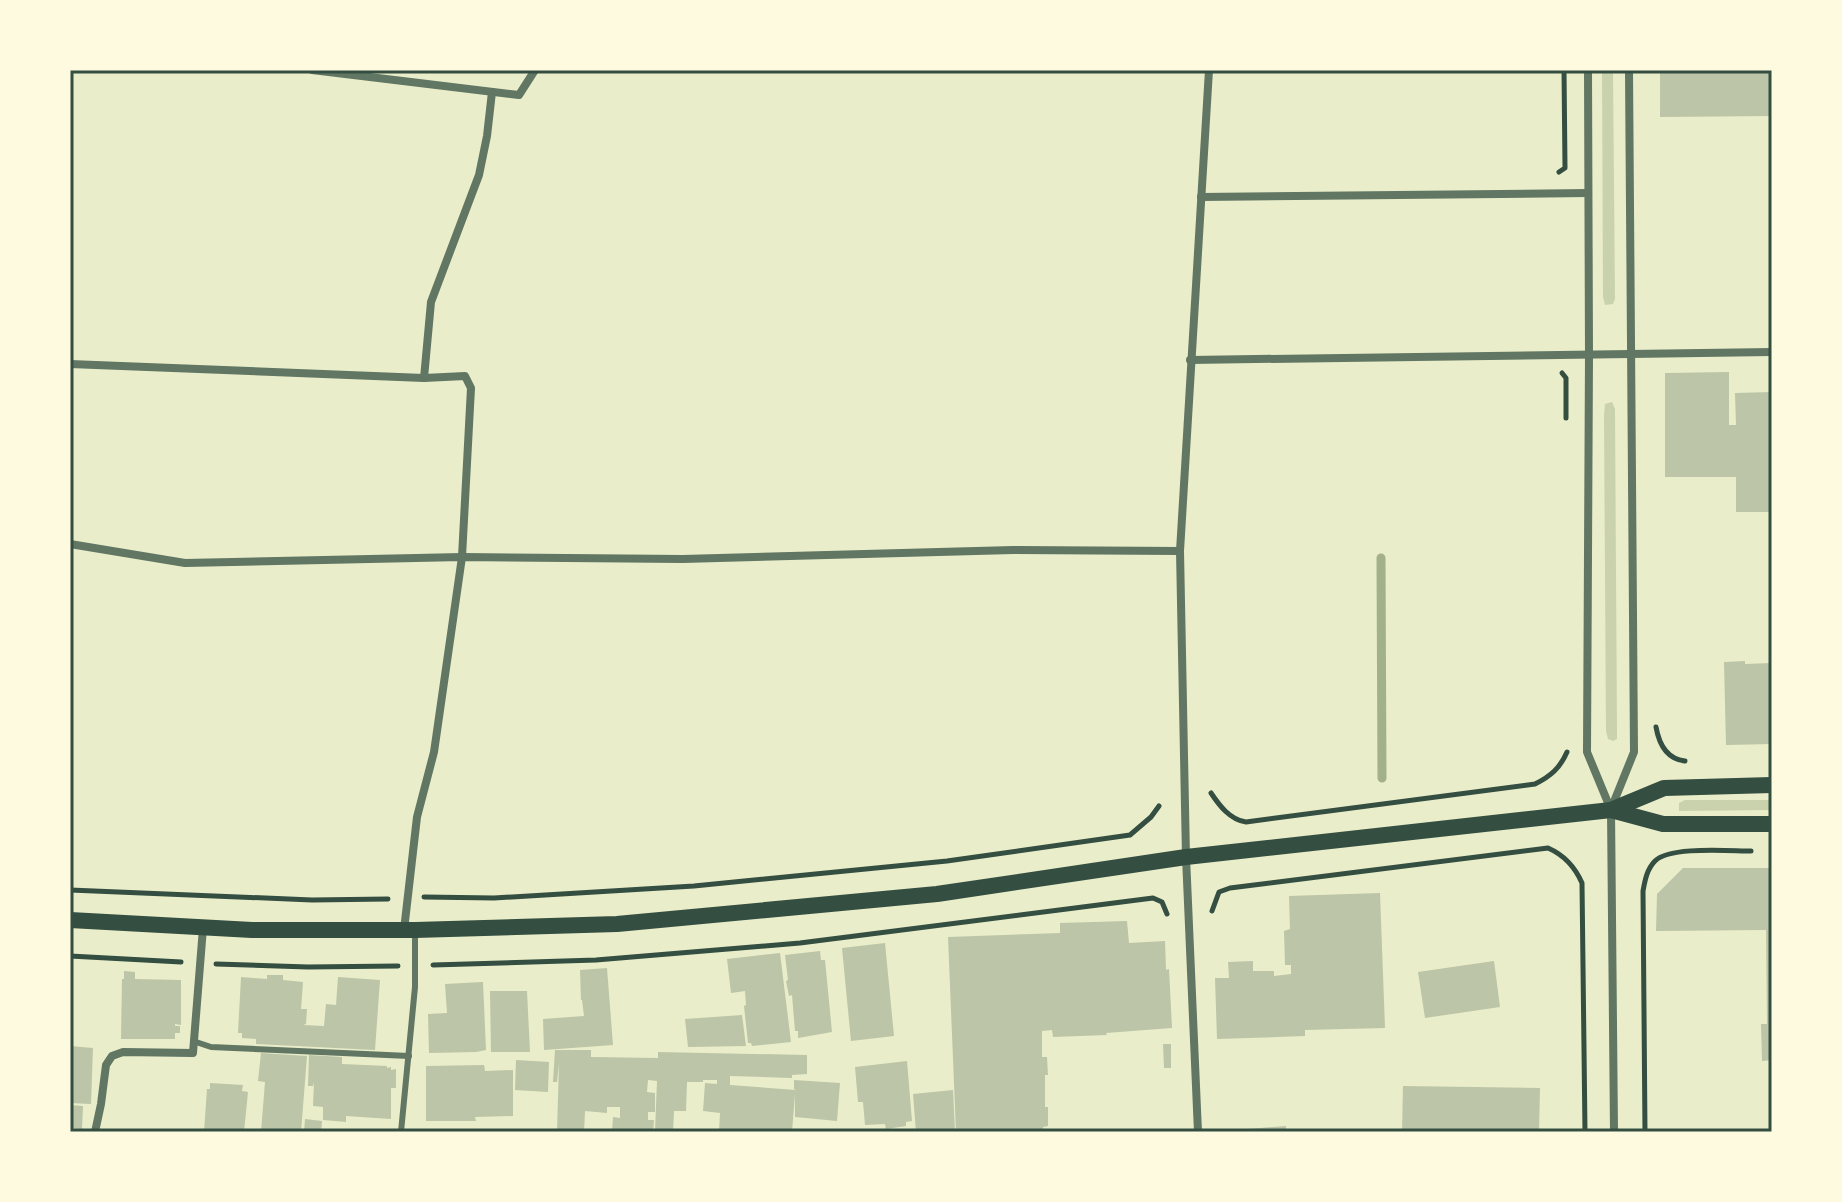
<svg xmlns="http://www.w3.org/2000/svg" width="1842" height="1202" font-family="'Roboto Serif',serif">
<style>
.green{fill:#cad2ad}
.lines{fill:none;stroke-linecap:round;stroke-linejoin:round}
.stream{stroke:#a3b18a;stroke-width:9}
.building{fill:#bcc5a7}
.path{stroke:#344e41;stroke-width:5}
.service{stroke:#617663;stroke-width:6}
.minor{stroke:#617663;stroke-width:8}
.secondary{stroke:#344e41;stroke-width:16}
.neatline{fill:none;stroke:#344e41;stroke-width:3}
</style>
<rect width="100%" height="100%" fill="#e9edc9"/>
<g class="green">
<polygon points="1602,70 1613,70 1615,299 1613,304 1605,305 1603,297"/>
<polygon points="1612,402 1615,409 1617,735 1617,739 1613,741 1608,739 1606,731 1604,416 1605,404"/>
<polygon points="1685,800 1772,800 1772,810 1679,811 1679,803"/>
</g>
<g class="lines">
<polyline class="stream" points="1381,558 1382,778"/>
</g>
<g class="building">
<polygon points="1660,70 1772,70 1772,116 1660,117"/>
<polygon points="1729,372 1729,425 1736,425 1735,393 1772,392 1772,512 1736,512 1736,477 1665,477 1665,373"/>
<polygon points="1745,661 1745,664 1772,663 1772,744 1726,745 1724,662"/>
<polygon points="1683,868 1772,868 1772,1060 1762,1061 1761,1024 1767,1024 1766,930 1656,931 1657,894"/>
<polygon points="1380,893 1385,1028 1305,1030 1305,1036 1217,1039 1215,978 1229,978 1228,962 1253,961 1253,971 1274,971 1274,976 1291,974 1291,965 1285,965 1284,931 1290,929 1289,896"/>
<polygon points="1127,921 1129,943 1165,941 1166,970 1169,969 1172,1028 1106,1033 1107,1035 1053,1037 1052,1030 1042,1031 1042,1057 1047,1057 1048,1075 1045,1075 1045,1107 1048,1107 1048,1126 1043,1127 1043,1132 956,1132 948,937 1060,933 1060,923"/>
<polygon points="885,943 894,1036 851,1041 842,948"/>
<polygon points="820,951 821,960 825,960 832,1032 798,1038 798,1031 795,1031 792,995 789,996 786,981 788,980 785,955"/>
<polygon points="780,953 791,1042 752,1046 751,1043 748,1043 744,1006 746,1005 745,991 731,993 727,959"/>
<polygon points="1494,961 1500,1007 1425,1018 1418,972"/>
<polygon points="607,968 613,1045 544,1050 543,1019 584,1016 582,1000 581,1000 580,970"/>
<polygon points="124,971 135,972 135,979 181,980 181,1025 175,1024 175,1026 180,1026 180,1033 175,1033 175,1039 121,1039 122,979 124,979"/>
<polygon points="267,975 283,975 283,980 303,982 301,1009 307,1009 306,1024 303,1025 324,1026 326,1004 336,1005 338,977 380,980 375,1050 256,1044 256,1039 242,1038 242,1033 238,1033 241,977 267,979"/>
<polygon points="483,982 486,1050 476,1052 429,1053 428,1014 447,1013 445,984"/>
<polygon points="490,991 527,991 530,1052 491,1052"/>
<polygon points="742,1015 746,1046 688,1047 685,1019"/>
<polygon points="1163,1044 1171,1044 1171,1068 1164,1068"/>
<polygon points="70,1046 93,1048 91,1104 70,1103"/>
<polygon points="555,1050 591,1050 591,1057 658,1058 658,1052 807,1055 807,1074 792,1075 792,1078 730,1076 730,1085 796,1090 794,1089 794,1080 840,1083 837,1121 795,1117 795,1094 792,1132 719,1132 720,1113 703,1111 705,1083 717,1084 717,1080 703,1080 703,1082 687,1082 686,1111 674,1111 673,1132 655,1132 657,1081 648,1080 647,1092 655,1093 655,1112 648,1112 648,1120 654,1120 653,1132 612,1132 613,1117 620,1118 620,1107 607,1107 607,1113 585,1111 584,1132 557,1132 559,1063 557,1082 553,1082"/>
<polygon points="261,1053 307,1056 301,1132 261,1132 265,1082 258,1081"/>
<polygon points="309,1055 342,1057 342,1064 387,1066 387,1068 391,1067 391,1070 396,1069 396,1088 391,1088 391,1119 346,1116 346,1122 323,1120 323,1107 313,1106 314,1082 313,1086 308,1086"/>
<polygon points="516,1060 549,1062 548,1092 515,1090"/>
<polygon points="907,1061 912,1121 906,1122 906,1126 886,1129 885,1124 865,1125 863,1102 858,1102 855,1067"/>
<polygon points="484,1065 485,1071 513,1070 513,1116 475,1117 476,1121 426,1121 426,1066"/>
<polygon points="210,1083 243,1085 242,1091 248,1092 244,1132 204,1132 207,1089 210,1089"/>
<polygon points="1403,1086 1540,1088 1539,1132 1402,1132"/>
<polygon points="953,1090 955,1132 916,1132 913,1094"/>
<polygon points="70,1105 83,1106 82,1129 70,1128"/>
<polygon points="305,1119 322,1121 321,1132 304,1132"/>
<polygon points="1286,1126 1286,1132 1236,1132 1236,1130"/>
</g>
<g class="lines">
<g class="path">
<polyline points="1559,172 1565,168 1564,70"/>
<polyline points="1562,373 1566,378 1566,418"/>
<path d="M1656,727c3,17 10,32 29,34"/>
<path d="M1211,793c8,12 19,27 35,29l289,-38c16,-8 25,-16 32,-32"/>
<polyline points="70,890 312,900 388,899"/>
<polyline points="424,897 494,898 694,886 947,861 1130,835 1151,817 1159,806"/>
<path d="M1212,911l7,-19 11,-4 318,-40c16,7 27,19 34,35l3,249"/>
<polyline points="70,956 181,962"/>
<polyline points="216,964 308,967 398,966"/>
<polyline points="433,965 596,960 800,943 1153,898 1162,902 1167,914"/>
<path d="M1645,1132l-2,-241c2,-11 4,-22 12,-30 15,-15 74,-10 96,-10"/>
</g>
<g class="service">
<polyline points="193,1041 211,1047 409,1056"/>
<polyline points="401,1132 415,987 415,933"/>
</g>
<g class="minor">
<polyline points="312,70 519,95 535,70"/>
<polyline points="1588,70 1589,355 1587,752 1611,810 1614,1132"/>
<polyline points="1201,197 1588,193"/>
<polyline points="1190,360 1772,352"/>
<polyline points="70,364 424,378 465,376 471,388 462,557 434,752 417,817 404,930"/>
<polyline points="424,378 431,302 479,175 487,136 492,92"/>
<polyline points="70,544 185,563 462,557 683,559 1013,550 1180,551"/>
<polyline points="1611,809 1634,752 1629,70"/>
<polyline points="95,1132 101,1104 106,1065 112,1056 123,1052 193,1053 203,928"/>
<polyline points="1198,1132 1186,857 1180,551 1209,70"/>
</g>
<g class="secondary">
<polyline points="1611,810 1663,824 1772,824"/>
<polyline points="70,920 252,930 415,930 617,924 937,894 1186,857 1611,810 1664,788 1772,785"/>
</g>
</g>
<rect width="1842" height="1202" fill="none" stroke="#fefae0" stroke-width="144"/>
<rect x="72" y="72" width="1698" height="1058" class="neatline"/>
</svg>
